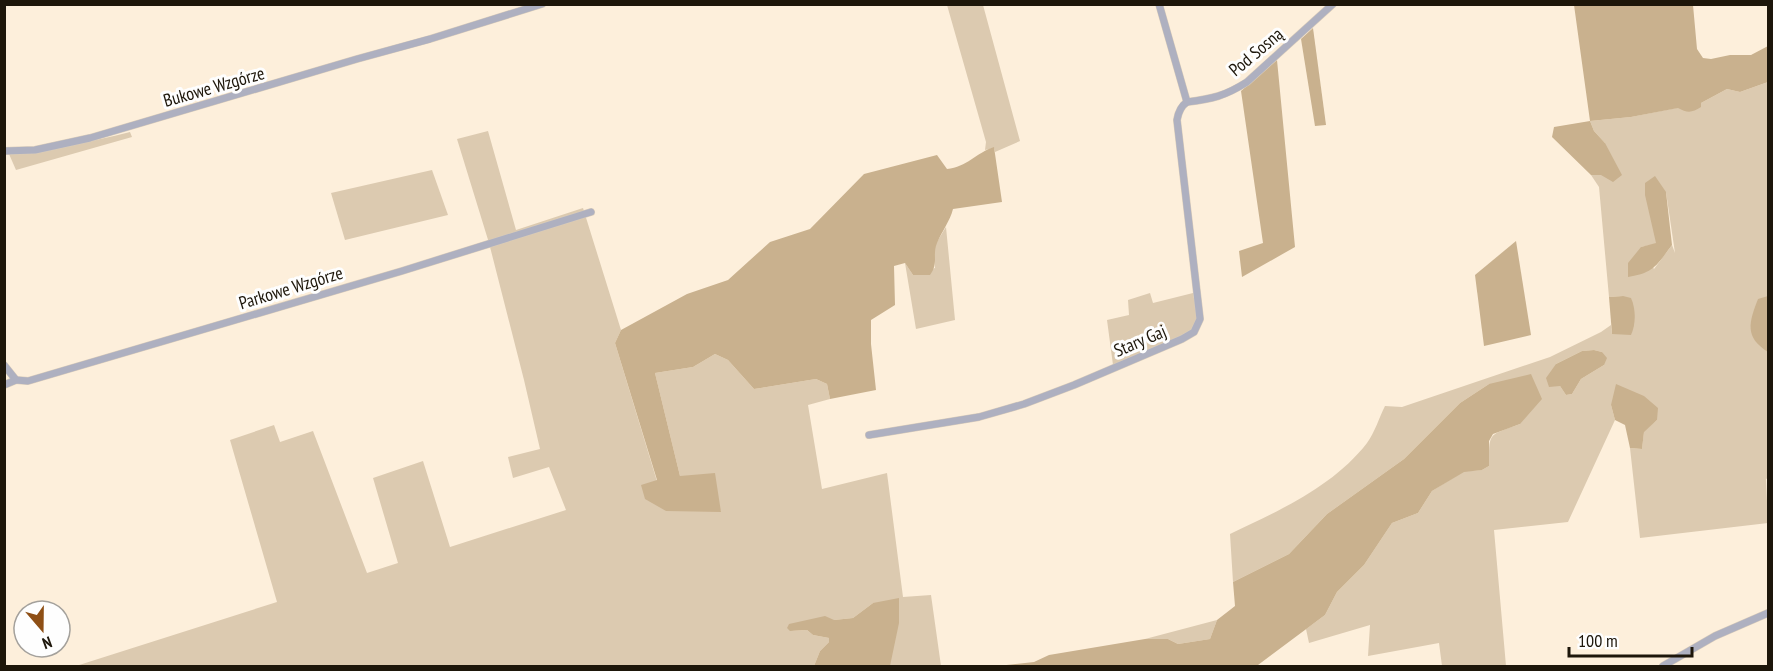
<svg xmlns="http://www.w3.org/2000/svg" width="1773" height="671" font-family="'PT Sans Narrow',sans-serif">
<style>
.green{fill:#dccab0;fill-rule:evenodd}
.forest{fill:#c9b18e}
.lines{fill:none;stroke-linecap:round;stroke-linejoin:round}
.minor-casing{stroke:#d9ccba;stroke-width:8}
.minor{stroke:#aeb0c0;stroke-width:7}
.labels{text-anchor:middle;stroke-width:6;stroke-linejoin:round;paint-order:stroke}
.street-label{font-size:18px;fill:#1d160a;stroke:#fefefe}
</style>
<rect width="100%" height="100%" fill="#fdefdb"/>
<g class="green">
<polygon points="947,5 983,5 1020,141 995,152 994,148 985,150 986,142"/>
<path d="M1768,82v396l-2,1 2,44 -128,15 -10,-90 12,1 2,-18 13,-11 -46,-15 4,15 -47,102 -74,8 12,136h-64l-3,-23 -71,13 2,-31 -61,18 -3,-14 19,-14 12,-23 27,-27 28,-42 26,-10 14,-22 32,-20 18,-1 7,-4c0,-35 -1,-30 31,-42l-31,-40 -29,19 -56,56 -77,55 -38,40 -56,28 -3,-48c48,-23 103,-47 137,-91 8,-11 12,-25 18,-37l17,1 148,-50 51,-25 10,-7 1,9 11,-38 -14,1 -10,-110 -8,-12h10l4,-32 -11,-12 -4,-10 41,-4 70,-14 26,-14 13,3zM1666,192l9,61 -3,-8 -18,24 -13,-22 15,-3zM1594,350l8,2 2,13 -23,14 -9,15 -6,1 -6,-9 -4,-22 26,-13z"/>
<polygon points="488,131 516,230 583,208 621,330 615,343 666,511 721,511 680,476 655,373 693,367 715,354 728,360 754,389 816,379 827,384 830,399 808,405 822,489 887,473 903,597 931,595 941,666 890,666 873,603 853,618 834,620 790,631 807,630 813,635 829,638 829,642 820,651 814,666 76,666 277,602 230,440 274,425 280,442 313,431 367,573 398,563 373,478 423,461 450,547 566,510 549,467 513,478 508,457 540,449 524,380 489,243 457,139"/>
<path d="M130,132l2,5 -116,33 -7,-16c42,-4 81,-12 121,-22z"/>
<polygon points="432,170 448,215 345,240 331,193"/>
<polygon points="946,227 955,320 916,329 905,263 913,275 935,268 935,245"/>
<path d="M1150,293l3,10 40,-10c3,18 9,31 -8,43l-72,29 -6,-45 22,-5 -1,-15z"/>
<polygon points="1217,620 1210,639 1178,644 1168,639 1145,639"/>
</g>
<g class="forest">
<path d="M1574,5h119l4,44 6,9 8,1 19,-4h21l17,-9v36l-28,10 -13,-3 -26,14v4c-9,6 -14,6 -23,1l-47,9 -41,4 4,10 11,12 17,32 -9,7 -12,-7h-10l-39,-38 2,-10 36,-6z"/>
<polygon points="1313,28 1326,125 1315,126 1301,39"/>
<polygon points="1277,60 1295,247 1242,277 1239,251 1263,243 1241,91"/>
<path d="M994,147l8,55 -49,7c-3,12 -11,22 -16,34 -5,12 2,20 -7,32h-17l-8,-12 -11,3 1,39 -24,15v24l5,46 -46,9 -3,-15 -11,-5 -62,10 -26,-29 -13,-6 -22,13 -38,6 25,103 35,-3 6,39 -55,-1 -21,-12 -4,-14 16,-5 -42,-137 6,-13 66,-36 41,-14 42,-38 40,-13 54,-55 73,-19 10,14c20,-2 29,-16 47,-22z"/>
<path d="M1655,176l11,16 6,53c-15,20 -18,28 -44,32v-14l13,-16 15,-4 -11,-48v-12z"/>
<polygon points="1516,241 1531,335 1484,346 1475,275"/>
<path d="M1623,296l8,2c5,11 5,26 0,37l-19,-1 -3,-37z"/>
<path d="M1768,296v56c-24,-15 -19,-30 -10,-53z"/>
<polygon points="1594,350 1602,352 1607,358 1604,365 1581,379 1572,394 1566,395 1560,386 1549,387 1546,378 1556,364 1582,351"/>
<polygon points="1531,374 1542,399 1520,424 1493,434 1489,441 1489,466 1482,470 1464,472 1432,491 1418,513 1392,523 1364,565 1337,592 1325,615 1258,665 997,666 1034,662 1049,655 1145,639 1168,639 1178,644 1210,639 1217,620 1235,606 1233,582 1289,554 1327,514 1404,459 1460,403 1489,384"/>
<polygon points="1616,384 1644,396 1658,408 1657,420 1644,432 1642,449 1630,448 1625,425 1615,420 1611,405"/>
<polygon points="899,598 899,623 890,666 814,666 820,651 829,642 829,638 813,635 807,630 790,631 787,628 789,624 825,616 834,620 853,618 873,603"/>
</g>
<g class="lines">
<defs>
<g id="minor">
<polyline points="1159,4 1187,102"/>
<path d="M1187,102c25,-3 38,-6 60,-20l86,-78"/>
<polyline points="4,151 35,150 90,138 357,59 430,39 542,4"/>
<polyline points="4,365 16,380 28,381 402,271 591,212"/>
<polyline points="4,385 16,380"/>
<path d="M869,435l110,-18 45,-13 50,-19 108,-46 12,-7 6,-13 -23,-199c1,-6 4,-14 10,-18"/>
<polyline points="1663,666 1715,636 1768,613"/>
</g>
</defs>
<use href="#minor" class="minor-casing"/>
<use href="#minor" class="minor"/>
</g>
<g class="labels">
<g class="street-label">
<text transform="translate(1256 52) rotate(-40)" y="6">Pod Sosną</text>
<text transform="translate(214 87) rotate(-16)" y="6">Bukowe Wzgórze</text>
<text transform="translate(291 288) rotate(-17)" y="6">Parkowe Wzgórze</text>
<text transform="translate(1140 341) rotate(-23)" y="6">Stary Gaj</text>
</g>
</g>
<rect width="1773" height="671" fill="none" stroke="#1d160a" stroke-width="12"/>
<g transform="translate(42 629) rotate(160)"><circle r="28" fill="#fefefe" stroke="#a4a19c" stroke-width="1.5"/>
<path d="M0-4.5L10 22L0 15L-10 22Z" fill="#8e4f15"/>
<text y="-9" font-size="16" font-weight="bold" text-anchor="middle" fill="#1d160a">N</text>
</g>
<path d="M1569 647v9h123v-9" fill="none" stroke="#1d160a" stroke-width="3"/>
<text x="1578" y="647" font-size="18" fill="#1d160a" stroke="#fefefe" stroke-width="4.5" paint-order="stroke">100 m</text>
</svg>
